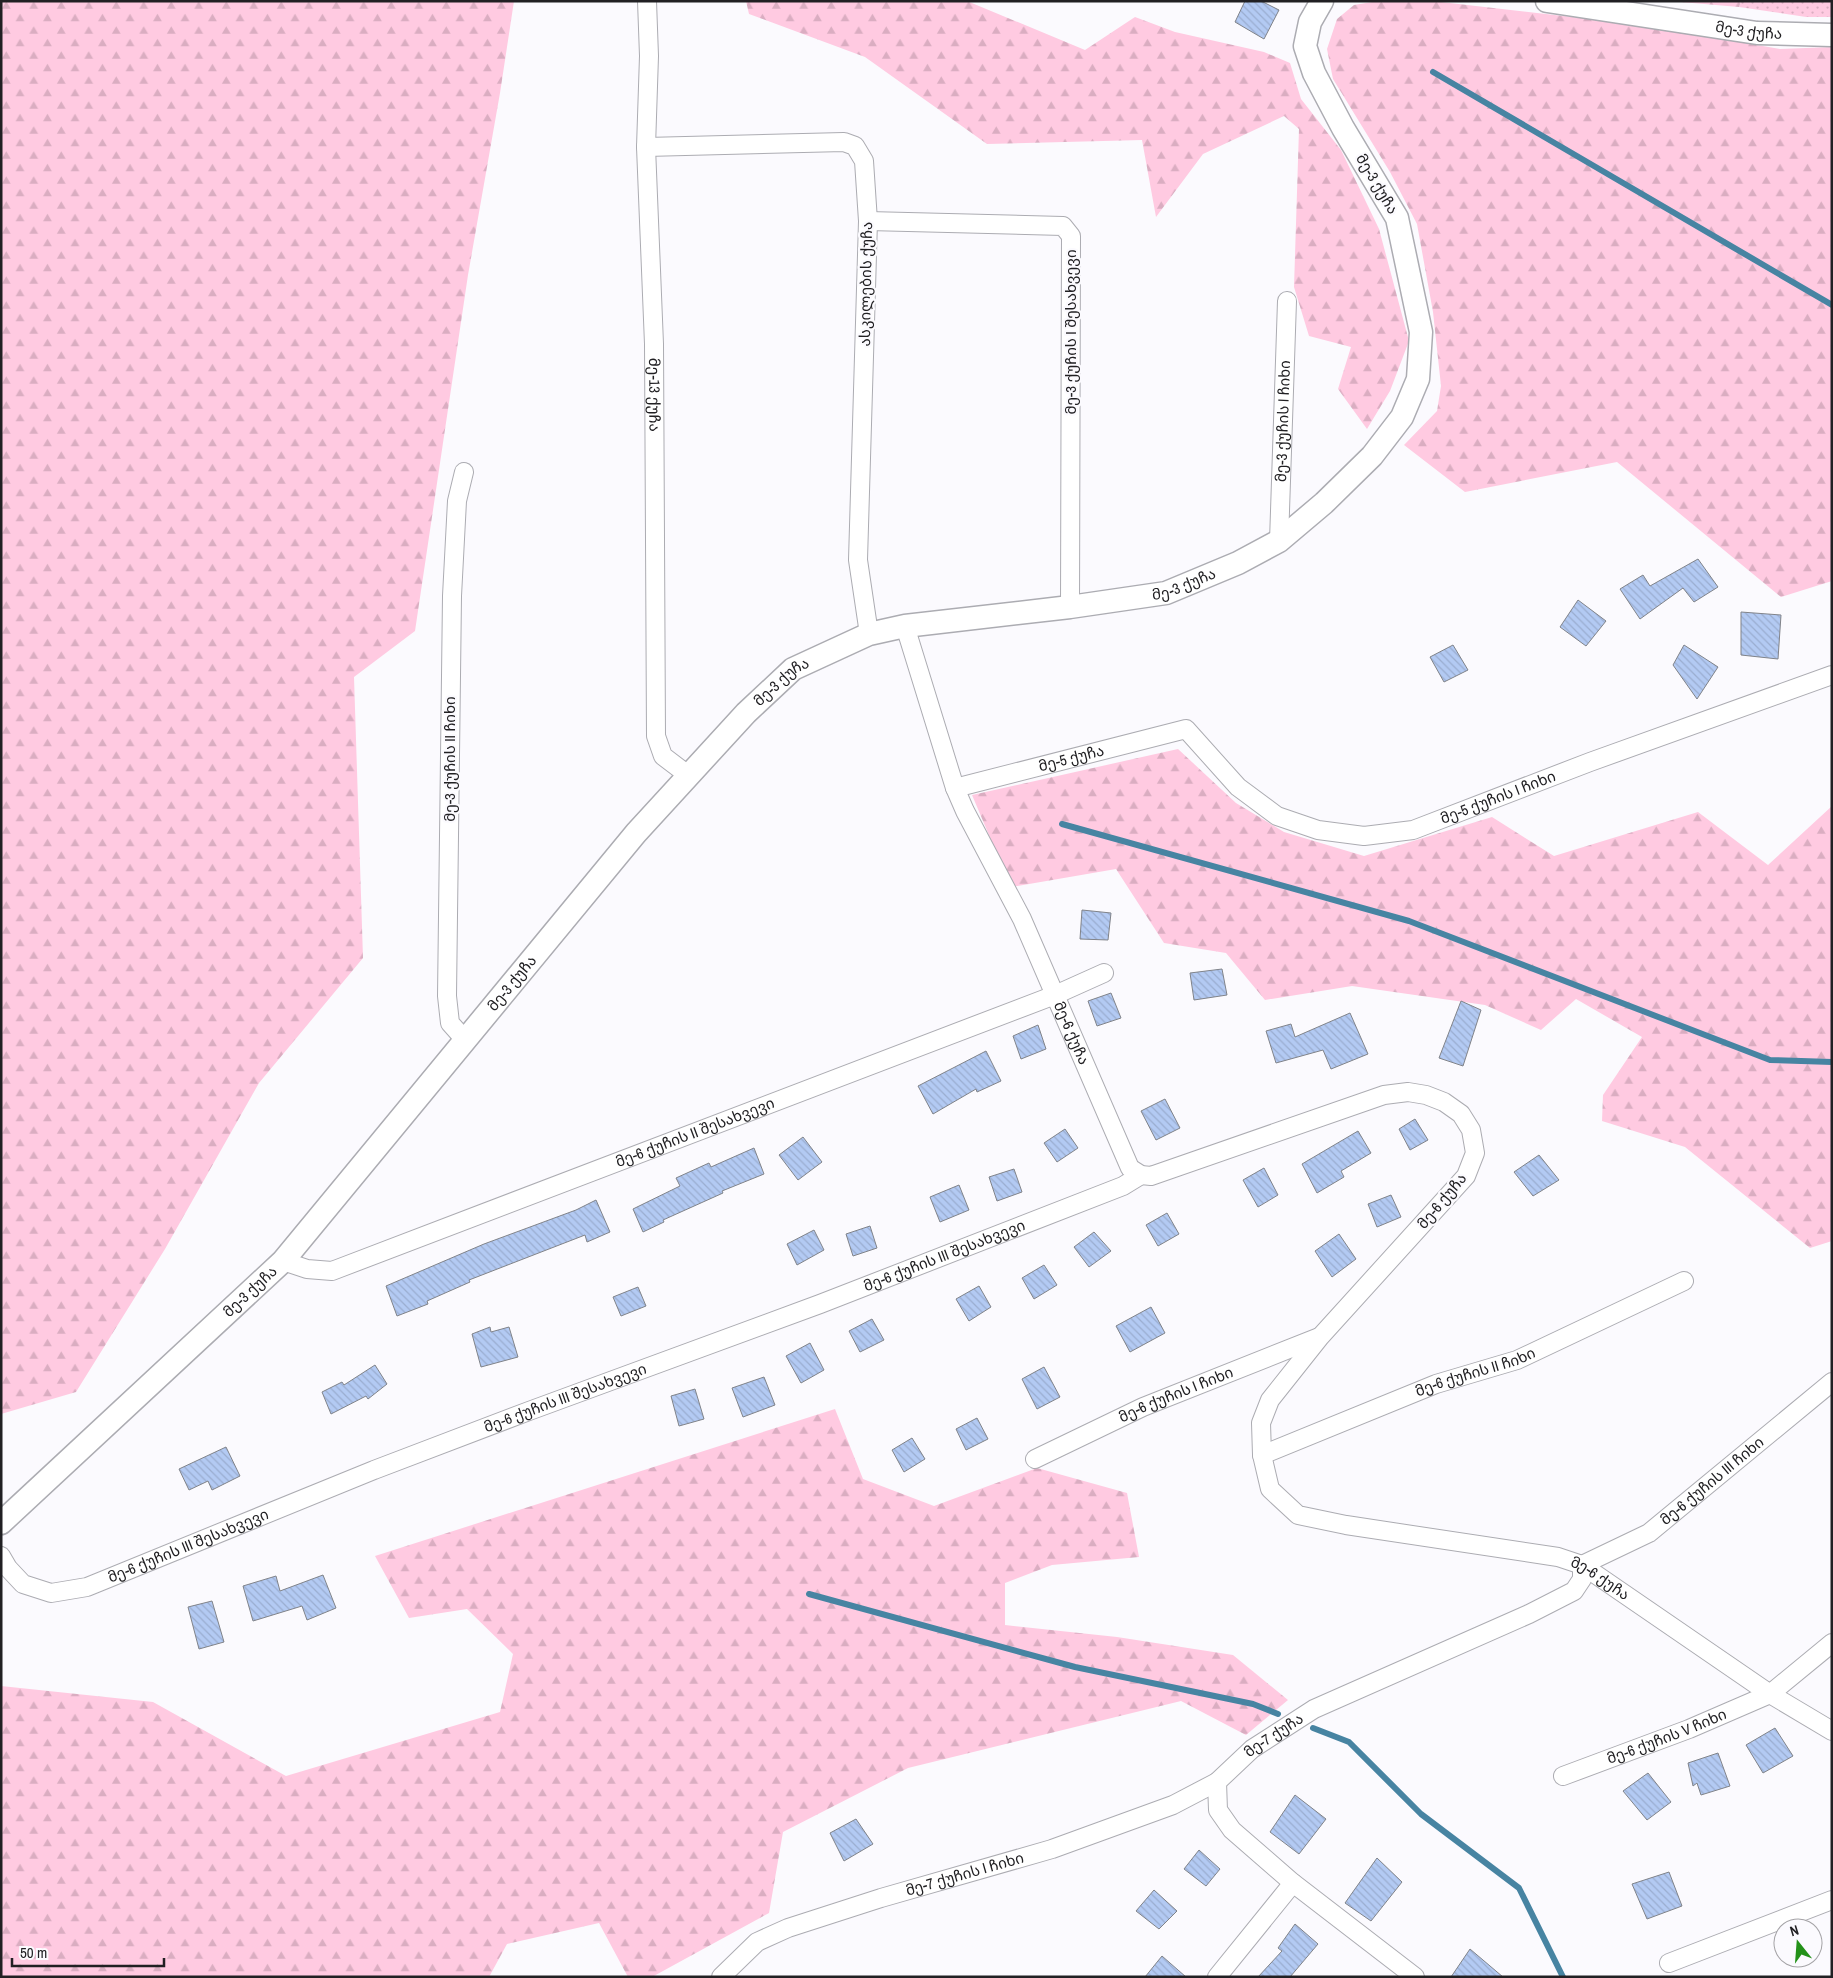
<svg xmlns="http://www.w3.org/2000/svg" width="1833" height="1978" font-family="'Archivo Narrow','Noto Sans Georgian',sans-serif">
<style>
.grass{fill:url(#grass-dots)}
.forest{fill:url(#forest-firs)}
.lines{fill:none;stroke-linecap:round;stroke-linejoin:round}
.stream{stroke:#4784a2;stroke-width:6}
.building{fill:url(#building-back-hatch);stroke:#808389}
.minor-casing{stroke:#acacb2;stroke-width:20}
.tertiary-casing{stroke:#acacb2;stroke-width:25}
.minor{stroke:#fff;stroke-width:18}
.tertiary{stroke:#fff;stroke-width:22}
.labels{text-anchor:middle;stroke-width:4.5;stroke-linejoin:round;paint-order:stroke}
.street-label{font-size:15px;fill:#212023;stroke:#fbfafe}
</style>
<defs>
<pattern id="grass-dots" width="8" height="8" patternUnits="userSpaceOnUse" patternTransform="scale(1.25)"><rect width="8" height="8" fill="#ffcae1"/><path d="M2 2h.1M6 6h.1" fill="none" stroke="#daadc1" stroke-width="1.8" stroke-linecap="round"/></pattern>
<pattern id="forest-firs" width="22" height="20" patternUnits="userSpaceOnUse" patternTransform="scale(1.25)"><rect width="22" height="20" fill="#ffcae1"/><path d="M5 1l3.5 6h-7zM16 11l3.5 6h-7z" fill="#daadc1"/></pattern>
<pattern id="building-back-hatch" width="6" height="6" patternUnits="userSpaceOnUse" patternTransform="scale(1.25)"><rect width="6" height="6" fill="#b3caf3"/><path d="M-1 5l2 2M0 0l6 6M5-1l2 2" fill="none" stroke="#9aadd0"/></pattern>
</defs>
<rect width="100%" height="100%" fill="#fbfafe"/>
<polygon class="grass" points="1741,1 1832,1 1832,17 1806,17 1739,7"/>
<g class="forest">
<polygon points="1,1 514,1 500,93 468,275 415,631 354,677 363,958 259,1083 165,1249 76,1392 1,1414"/>
<polygon points="746,1 967,1 1085,50 1135,17 1175,32 1264,52 1290,63 1301,99 1341,150 1379,229 1409,341 1390,391 1367,429 1338,389 1351,347 1309,336 1294,287 1299,129 1284,116 1203,154 1156,217 1142,140 987,144 865,57 749,14"/>
<polygon points="1378,1 1441,2 1642,25 1780,49 1832,47 1832,581 1781,597 1617,462 1465,492 1404,445 1437,411 1441,386 1433,312 1417,224 1390,172 1333,79 1327,49 1337,19 1354,5"/>
<polygon points="1669,1 1741,1 1739,7"/>
<polygon points="1178,749 1236,803 1284,832 1364,856 1492,817 1554,856 1698,812 1768,865 1832,806 1832,1241 1810,1248 1685,1147 1602,1121 1603,1095 1642,1037 1576,999 1541,1030 1485,1005 1352,986 1265,1000 1226,953 1164,943 1116,869 1011,887 972,795"/>
<polygon points="835,1409 863,1479 934,1506 1037,1468 1127,1493 1139,1557 1052,1565 1005,1583 1005,1625 1117,1637 1233,1655 1288,1700 1246,1735 1181,1701 908,1768 783,1832 769,1913 652,1977 628,1977 599,1923 507,1944 489,1977 1,1977 1,1686 153,1702 286,1776 500,1712 513,1654 467,1609 409,1618 375,1556"/>
</g>
<g class="lines">
<g class="stream">
<polyline points="1433,72 1832,305"/>
<polyline points="1062,824 1409,921 1770,1060 1832,1062"/>
<polyline points="809,1594 1075,1667 1253,1704 1278,1714"/>
<polyline points="1313,1728 1349,1742 1421,1814 1519,1888 1563,1977"/>
</g>
</g>
<g class="building">
<polygon points="1245,1 1261,1 1279,10 1264,39 1235,22"/>
<polygon points="1698,559 1718,587 1694,602 1683,588 1640,619 1620,589 1643,575 1650,586"/>
<polygon points="1578,600 1606,621 1586,646 1560,627"/>
<polygon points="1741,612 1781,615 1778,659 1741,655"/>
<polygon points="1453,645 1468,670 1444,682 1430,657"/>
<polygon points="1684,645 1718,667 1697,699 1673,665"/>
<polygon points="1082,910 1111,913 1108,940 1080,939"/>
<polygon points="1222,969 1227,995 1194,1000 1190,973"/>
<polygon points="1111,993 1121,1018 1097,1026 1088,1001"/>
<polygon points="1461,1001 1481,1010 1463,1066 1439,1058"/>
<polygon points="1350,1013 1368,1054 1331,1069 1323,1050 1276,1063 1266,1031 1291,1024 1295,1037"/>
<polygon points="1038,1025 1046,1049 1021,1059 1013,1036"/>
<polygon points="986,1051 1001,1081 977,1092 976,1089 933,1114 918,1086"/>
<polygon points="1165,1099 1180,1128 1156,1140 1141,1111"/>
<polygon points="1415,1119 1428,1140 1410,1150 1399,1129"/>
<polygon points="1065,1129 1078,1148 1057,1162 1044,1143"/>
<polygon points="1358,1131 1371,1153 1341,1171 1344,1177 1317,1193 1302,1164"/>
<polygon points="803,1137 822,1162 798,1180 779,1155"/>
<polygon points="754,1148 764,1174 722,1191 723,1193 663,1220 664,1222 643,1232 633,1209 680,1186 676,1178 709,1163 711,1167"/>
<polygon points="1539,1155 1559,1180 1533,1196 1514,1172"/>
<polygon points="1264,1168 1278,1195 1258,1207 1243,1180"/>
<polygon points="1014,1169 1022,1192 997,1201 989,1177"/>
<polygon points="959,1185 969,1210 940,1222 930,1197"/>
<polygon points="1391,1195 1401,1217 1377,1227 1368,1204"/>
<polygon points="596,1200 610,1232 587,1242 585,1235 469,1280 470,1282 427,1301 428,1304 397,1316 386,1286 484,1244 576,1210"/>
<polygon points="1167,1213 1179,1234 1158,1246 1146,1225"/>
<polygon points="870,1226 877,1248 853,1256 846,1234"/>
<polygon points="814,1230 824,1250 797,1265 787,1244"/>
<polygon points="1094,1232 1111,1251 1089,1267 1074,1247"/>
<polygon points="1339,1234 1356,1259 1332,1277 1315,1251"/>
<polygon points="1044,1265 1057,1285 1034,1299 1022,1278"/>
<polygon points="979,1286 991,1307 969,1321 956,1299"/>
<polygon points="638,1287 646,1306 621,1316 613,1297"/>
<polygon points="1151,1307 1165,1333 1130,1352 1116,1326"/>
<polygon points="872,1319 884,1340 860,1352 849,1331"/>
<polygon points="490,1327 491,1332 509,1327 518,1357 481,1367 472,1334"/>
<polygon points="810,1343 824,1370 801,1383 786,1356"/>
<polygon points="375,1365 387,1384 368,1399 366,1396 331,1414 322,1392 342,1382 344,1385"/>
<polygon points="1044,1367 1060,1397 1037,1409 1022,1379"/>
<polygon points="764,1377 775,1405 743,1417 732,1388"/>
<polygon points="695,1389 704,1419 679,1426 671,1396"/>
<polygon points="977,1418 988,1439 966,1450 956,1429"/>
<polygon points="912,1438 925,1459 904,1472 892,1450"/>
<polygon points="226,1447 240,1476 212,1490 208,1481 189,1490 179,1469"/>
<polygon points="323,1575 336,1608 307,1620 302,1606 253,1621 243,1586 276,1576 280,1591"/>
<polygon points="212,1601 224,1642 199,1649 188,1607"/>
<polygon points="1775,1728 1793,1756 1763,1773 1746,1745"/>
<polygon points="1718,1753 1730,1786 1701,1795 1697,1783 1693,1786 1688,1763"/>
<polygon points="1648,1773 1671,1802 1647,1820 1623,1791"/>
<polygon points="1295,1795 1326,1819 1299,1854 1270,1832"/>
<polygon points="856,1819 873,1844 844,1861 830,1833"/>
<polygon points="1199,1850 1220,1869 1206,1886 1184,1869"/>
<polygon points="1377,1858 1402,1882 1371,1921 1345,1903"/>
<polygon points="1669,1872 1682,1906 1647,1919 1632,1884"/>
<polygon points="1154,1890 1177,1911 1159,1929 1136,1911"/>
<polygon points="1295,1924 1318,1944 1290,1977 1258,1977 1282,1951 1278,1948"/>
<polygon points="1470,1949 1503,1977 1451,1977"/>
<polygon points="1162,1956 1186,1977 1145,1977"/>
</g>
<g class="lines">
<defs>
<g id="minor">
<path id="s1" d="M647,1l2,55 -3,91 8,197 2,392 7,20 25,19"/>
<polyline points="646,147 844,142 855,146 864,161 868,221 858,560 869,634"/>
<polyline points="868,221 1063,226 1071,236 1070,607"/>
<polyline points="464,472 457,501 452,596 447,996 450,1023 466,1041"/>
<path id="s2" d="M1279,541l8,-240"/>
<path id="s3" d="M905,626l50,162 10,23 57,108 108,249 11,7 10,1 233,-81 24,-3 18,3 18,7 17,12 10,16 4,23 -9,23 -146,161 -50,63 -9,23 1,32 8,34 28,26 48,10 212,32 24,8 188,129 62,37"/>
<path id="s4" d="M955,788l231,-59 52,58 39,29 41,14 46,6 49,-6 177,-68 242,-87"/>
<path id="s5" d="M283,1261l24,8 25,2 723,-276 49,-22"/>
<path id="s6" d="M1262,1455l174,-71 81,-24 167,-79"/>
<path id="s7" d="M1035,1459l108,-52 176,-70"/>
<path id="s8" d="M1,1556l7,12 15,16 28,9 36,-6 287,-117 155,-59 291,-107 303,-118 18,-11"/>
<path id="s9" d="M1582,1565l67,-32 183,-151"/>
<path id="s10" d="M1563,1776l126,-47 81,-35 62,-51"/>
<polyline points="1669,1963 1832,1900"/>
<path id="s11" d="M721,1977l36,-35 31,-14 93,-30 171,-49 121,-44 44,-23"/>
<polyline points="1217,1977 1293,1883"/>
<path id="s12" d="M1415,1977l-122,-94 -61,-53 -14,-20 -1,-28 35,-33 62,-40 215,-95 45,-23 8,-12v-14"/>
</g>
<g id="tertiary">
<path id="s13" d="M1547,1l210,32 75,2"/>
<path id="s14" d="M1,1523l282,-262 353,-428 110,-120 47,-44 76,-35 36,-8 165,-19 96,-14 72,-30 41,-22 45,-38 48,-47 30,-39 16,-38 3,-47 -24,-114 -54,-90 -29,-55 -9,-27 5,-24 12,-21"/>
</g>
</defs>
<use href="#minor" class="minor-casing"/>
<use href="#tertiary" class="tertiary-casing"/>
<use href="#minor" class="minor"/>
<use href="#tertiary" class="tertiary"/>
</g>
<g class="labels">
<g class="street-label">
<text dy="5" stroke="none"><textPath href="#s13" startOffset="204">მე-3 ქუჩა</textPath></text>
<text transform="translate(1377 184) rotate(59)" y="5">მე-3 ქუჩა</text>
<text transform="translate(866 284) rotate(-89)" y="5">ასკილების ქუჩა</text>
<text transform="translate(1071 332) rotate(-90)" y="5">მე-3 ქუჩის I შესახვევი</text>
<text dy="5" stroke="none"><textPath href="#s1" startOffset="394">მე-13 ქუჩა</textPath></text>
<text dy="5" stroke="none"><textPath href="#s2" startOffset="120">მე-3 ქუჩის I ჩიხი</textPath></text>
<text dy="5" stroke="none"><textPath href="#s14" startOffset="1570">მე-3 ქუჩა</textPath></text>
<text dy="5" stroke="none"><textPath href="#s14" startOffset="1150">მე-3 ქუჩა</textPath></text>
<text dy="5" stroke="none"><textPath href="#s4" startOffset="120">მე-5 ქუჩა</textPath></text>
<text transform="translate(450 759) rotate(-90)" y="5">მე-3 ქუჩის II ჩიხი</text>
<text dy="5" stroke="none"><textPath href="#s4" startOffset="595">მე-5 ქუჩის I ჩიხი</textPath></text>
<text dy="5" stroke="none"><textPath href="#s14" startOffset="745">მე-3 ქუჩა</textPath></text>
<text dy="5" stroke="none"><textPath href="#s3" startOffset="441">მე-6 ქუჩა</textPath></text>
<text dy="5" stroke="none"><textPath href="#s5" startOffset="439">მე-6 ქუჩის II შესახვევი</textPath></text>
<text transform="translate(1442 1201) rotate(-50)" y="5">მე-6 ქუჩა</text>
<text dy="5" stroke="none"><textPath href="#s8" startOffset="1021">მე-6 ქუჩის III შესახვევი</textPath></text>
<text dy="5" stroke="none"><textPath href="#s14" startOffset="340">მე-3 ქუჩა</textPath></text>
<text dy="5" stroke="none"><textPath href="#s6" startOffset="229">მე-6 ქუჩის II ჩიხი</textPath></text>
<text dy="5" stroke="none"><textPath href="#s7" startOffset="155">მე-6 ქუჩის I ჩიხი</textPath></text>
<text dy="5" stroke="none"><textPath href="#s8" startOffset="616">მე-6 ქუჩის III შესახვევი</textPath></text>
<text dy="5" stroke="none"><textPath href="#s9" startOffset="156">მე-6 ქუჩის III ჩიხი</textPath></text>
<text dy="5" stroke="none"><textPath href="#s8" startOffset="211">მე-6 ქუჩის III შესახვევი</textPath></text>
<text dy="5" stroke="none"><textPath href="#s3" startOffset="1746">მე-6 ქუჩა</textPath></text>
<text dy="5" stroke="none"><textPath href="#s12" startOffset="361">მე-7 ქუჩა</textPath></text>
<text dy="5" stroke="none"><textPath href="#s10" startOffset="111">მე-6 ქუჩის V ჩიხი</textPath></text>
<text dy="5" stroke="none"><textPath href="#s11" startOffset="269">მე-7 ქუჩის I ჩიხი</textPath></text>
</g>
</g>
<rect width="1833" height="1978" fill="none" stroke="#212023" stroke-width="5"/>
<g transform="translate(1798 1943) rotate(343)"><circle r="24" fill="#fbfafe" stroke="#a4a3a6"/>
<path d="M0-4L9 19L0 12L-9 19Z" fill="#239119"/>
<text y="-8" font-size="14" font-weight="bold" text-anchor="middle" fill="#212023">N</text>
</g>
<path d="M12 1958v8h152v-8" fill="none" stroke="#212023" stroke-width="2.5"/>
<text x="20" y="1958" font-size="15" fill="#212023" stroke="#fbfafe" stroke-width="4" paint-order="stroke">50 m</text>
</svg>
